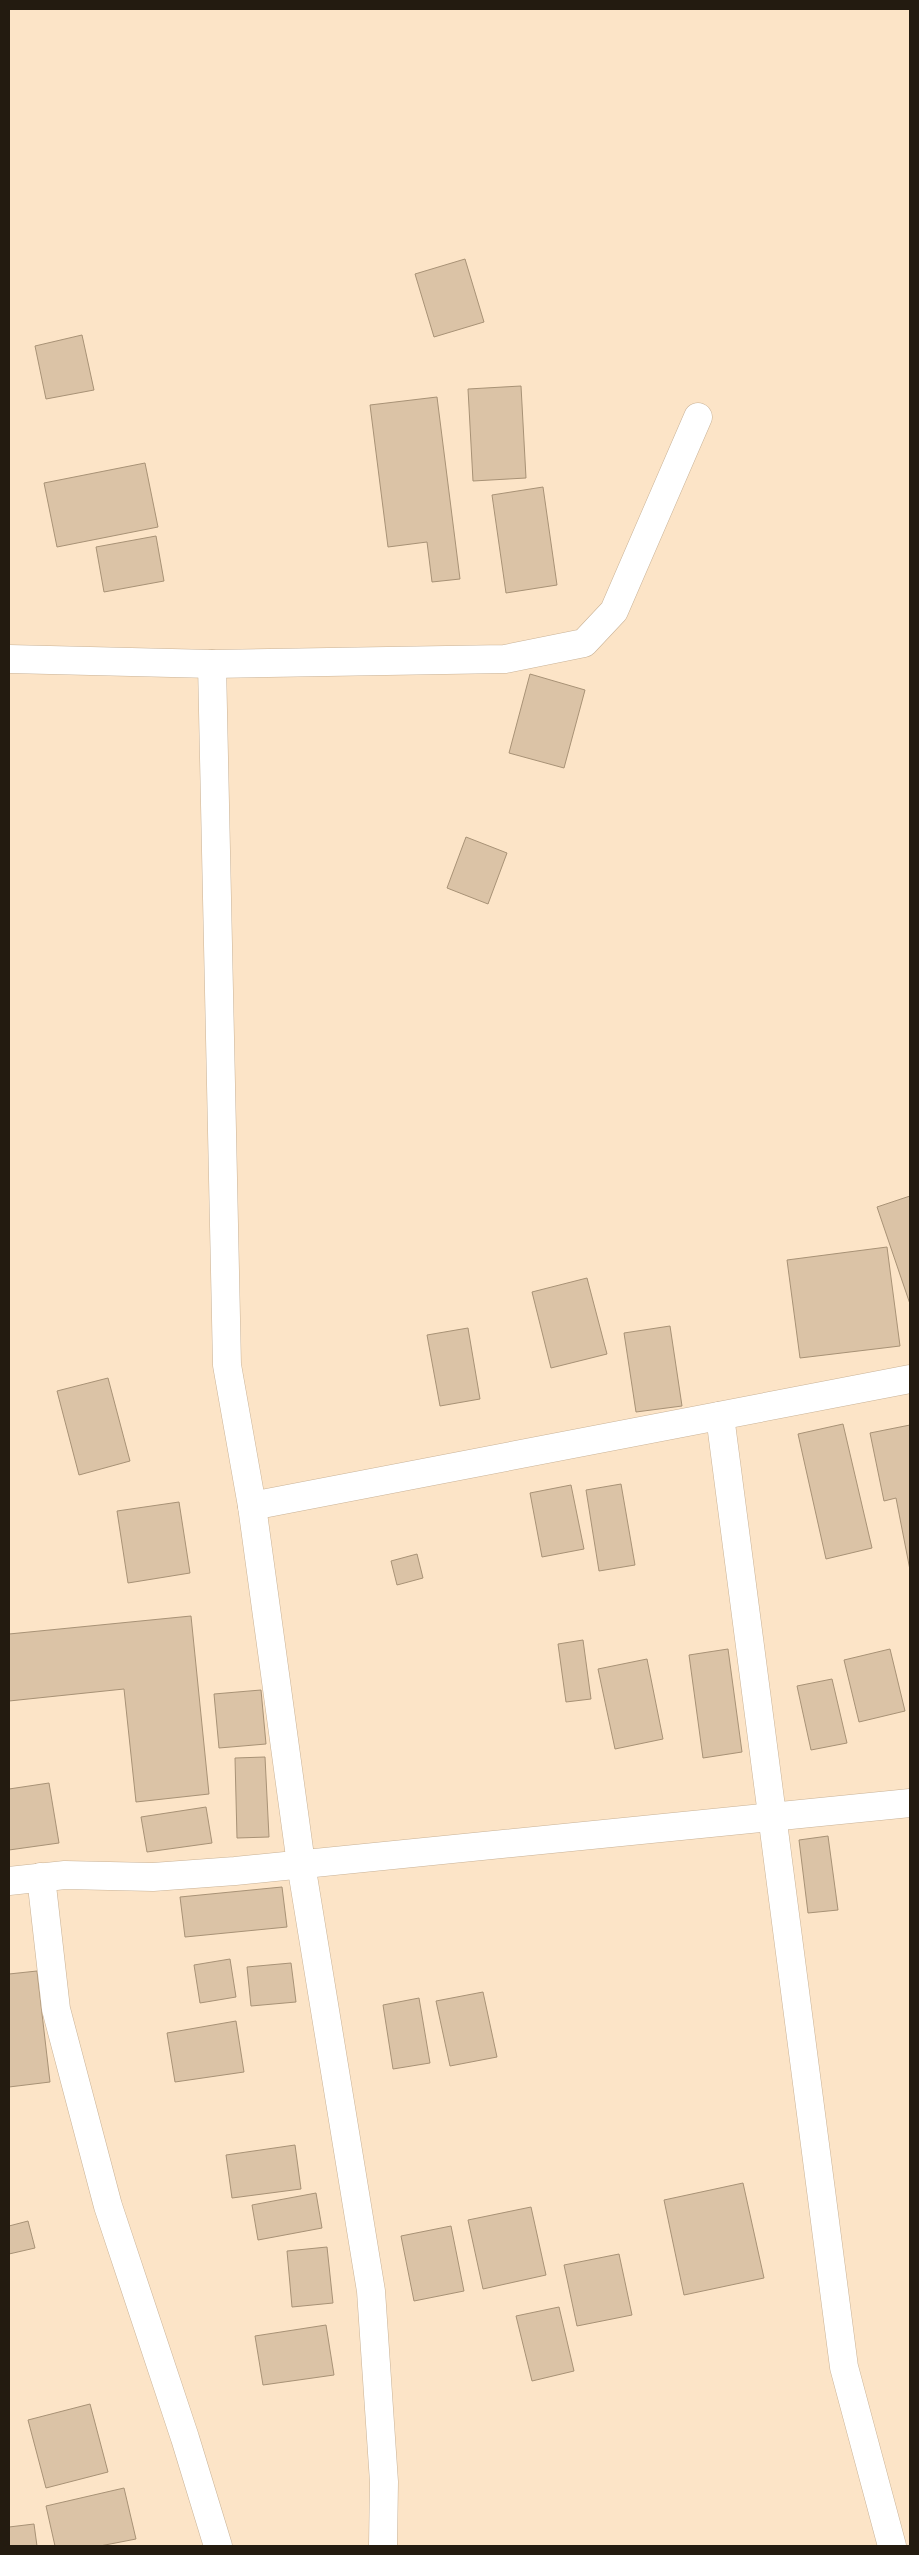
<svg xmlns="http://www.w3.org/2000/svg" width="919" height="2555" font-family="'PT Sans',sans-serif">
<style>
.building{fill:#dbc3a6;stroke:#a89276}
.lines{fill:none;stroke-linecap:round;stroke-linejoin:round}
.minor-casing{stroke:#c9b296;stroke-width:29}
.minor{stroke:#fff;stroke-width:28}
</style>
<rect width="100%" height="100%" fill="#fce4c7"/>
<g class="building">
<polygon points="465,259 484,322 434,337 415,274"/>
<polygon points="82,335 94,390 46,399 35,346"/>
<polygon points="521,386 526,478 473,481 468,389"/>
<polygon points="437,397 460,579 432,582 427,542 388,547 370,405"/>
<polygon points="145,463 158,527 57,547 44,483"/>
<polygon points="543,487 557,585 506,593 492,495"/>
<polygon points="156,536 164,581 104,592 96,547"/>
<polygon points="530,674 585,690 564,768 509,753"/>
<polygon points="466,837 507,853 488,904 447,888"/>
<polygon points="910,1196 910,1304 877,1207"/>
<polygon points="887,1247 900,1346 800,1358 787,1260"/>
<polygon points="587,1278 607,1354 551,1368 532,1292"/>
<polygon points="670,1326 682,1406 636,1412 624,1333"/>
<polygon points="468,1328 480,1399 440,1406 427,1335"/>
<polygon points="108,1378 130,1461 79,1475 57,1391"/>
<polygon points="843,1424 872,1548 826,1559 798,1434"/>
<polygon points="910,1425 910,1570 896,1498 884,1501 870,1433"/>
<polygon points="621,1484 635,1565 599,1571 586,1490"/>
<polygon points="571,1485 584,1549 542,1557 530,1493"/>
<polygon points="179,1502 190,1573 128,1583 117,1511"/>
<polygon points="417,1554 423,1578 397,1585 391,1561"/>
<polygon points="191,1616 209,1794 136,1802 124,1689 9,1701 9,1634"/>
<polygon points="583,1640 591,1699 566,1702 558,1644"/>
<polygon points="728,1649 742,1752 703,1758 689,1655"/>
<polygon points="890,1649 905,1711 859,1722 844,1660"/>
<polygon points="647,1659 663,1739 615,1749 598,1669"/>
<polygon points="832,1679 847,1743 811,1750 797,1686"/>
<polygon points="261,1690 266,1744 219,1748 214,1694"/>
<polygon points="265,1757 269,1837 237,1838 235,1758"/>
<polygon points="49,1783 59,1843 9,1850 9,1789"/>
<polygon points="206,1807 212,1843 147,1852 141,1817"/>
<polygon points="828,1836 838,1910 808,1913 799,1840"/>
<polygon points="282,1887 287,1927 185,1937 180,1897"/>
<polygon points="230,1959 236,1997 200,2003 194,1965"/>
<polygon points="291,1963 296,2002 251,2006 247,1967"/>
<polygon points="37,1971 50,2082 9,2087 9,1974"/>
<polygon points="483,1992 497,2057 450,2066 436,2001"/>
<polygon points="419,1998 430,2063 393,2069 383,2005"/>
<polygon points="236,2021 244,2072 175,2082 167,2033"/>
<polygon points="295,2145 301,2189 232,2198 226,2155"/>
<polygon points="743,2183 764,2278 684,2295 664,2200"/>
<polygon points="316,2193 322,2228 258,2240 252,2205"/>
<polygon points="531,2207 546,2275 483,2289 468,2220"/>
<polygon points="28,2221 35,2248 9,2254 9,2226"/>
<polygon points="451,2226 464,2291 414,2301 401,2236"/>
<polygon points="327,2247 333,2303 292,2307 287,2251"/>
<polygon points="619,2254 632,2315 577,2326 564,2265"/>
<polygon points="559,2307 574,2371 532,2381 516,2316"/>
<polygon points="326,2325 334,2375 263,2385 255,2336"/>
<polygon points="90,2404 108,2472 46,2488 28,2420"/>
<polygon points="124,2488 136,2539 100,2546 55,2546 46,2506"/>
<polygon points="34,2524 37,2546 9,2546 9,2527"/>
</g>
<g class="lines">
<defs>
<g id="minor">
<polyline points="9,659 212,664 505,659 584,643 614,611 698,417"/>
<polyline points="212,664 227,1365 252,1506 301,1864 371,2291 384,2482 383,2546"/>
<polyline points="720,1416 844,2367 892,2546"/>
<polyline points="252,1506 910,1379"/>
<polyline points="41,1877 56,2009 108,2206 185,2438 218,2546"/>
<polyline points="9,1881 65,1875 153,1877 235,1871 910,1803"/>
</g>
</defs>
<use href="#minor" class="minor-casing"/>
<use href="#minor" class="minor"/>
</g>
<rect width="919" height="2555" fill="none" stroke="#231b10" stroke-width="20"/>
</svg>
